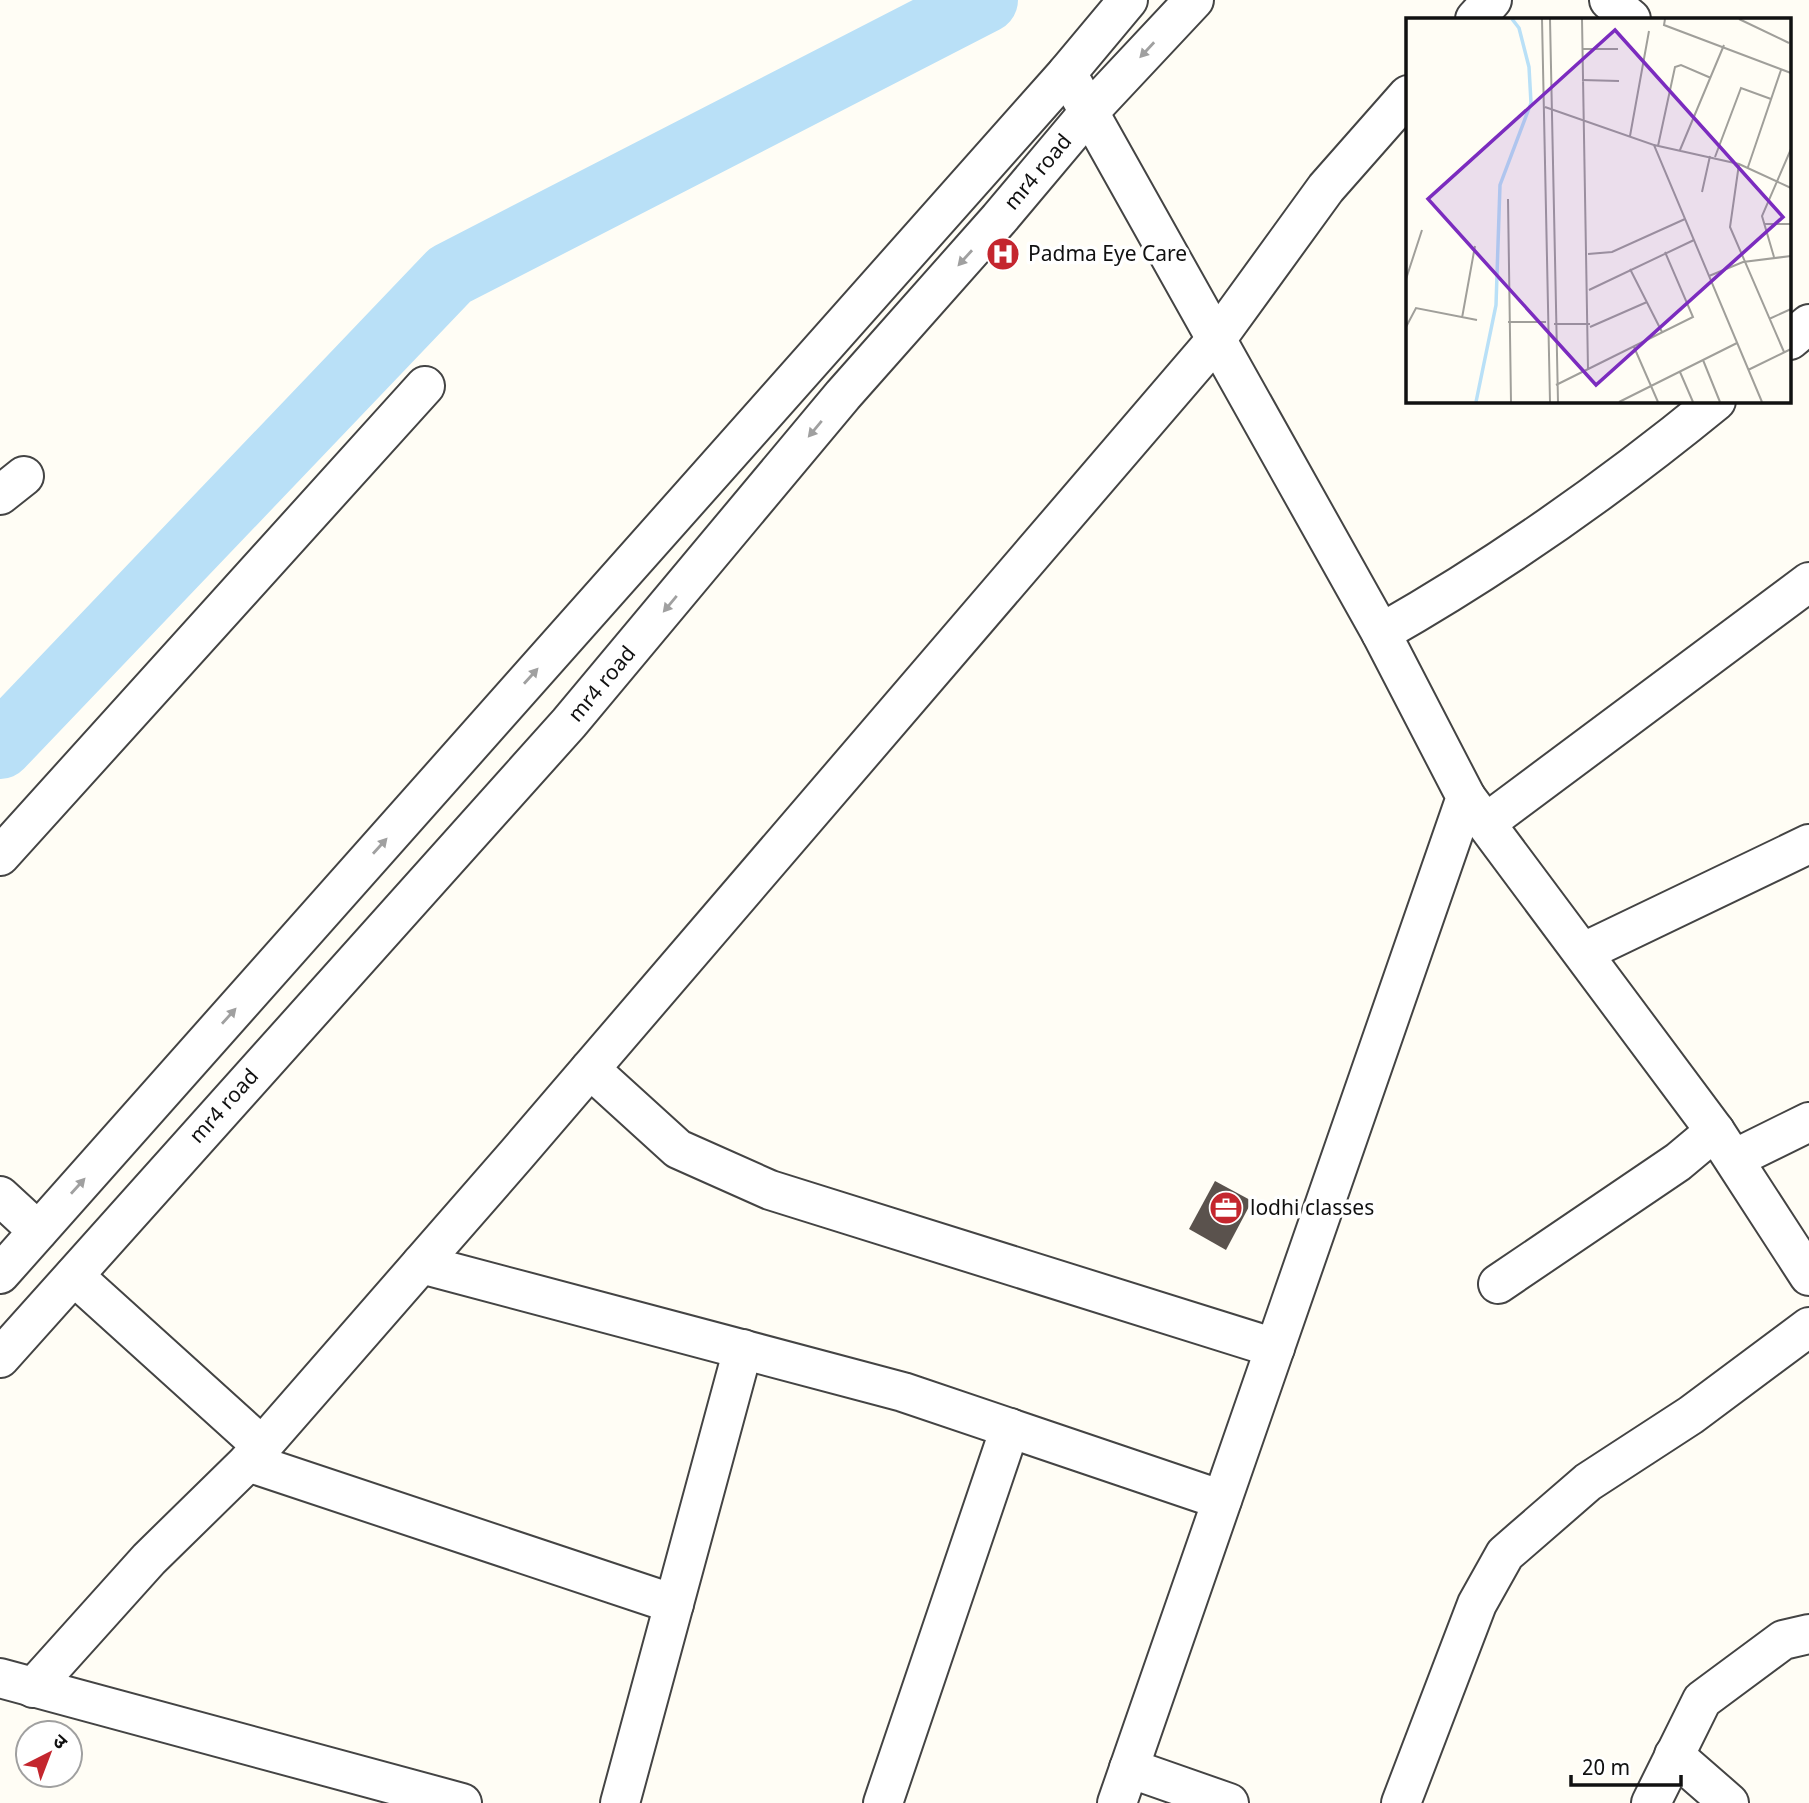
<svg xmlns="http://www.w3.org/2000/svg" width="1809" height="1803" font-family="Georgia,'Noto Sans Devanagari',serif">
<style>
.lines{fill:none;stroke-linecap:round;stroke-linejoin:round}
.river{stroke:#b9e0f7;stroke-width:66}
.building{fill:#5a524d}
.minor-casing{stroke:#444;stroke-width:42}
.tertiary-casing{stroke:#444;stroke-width:42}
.minor{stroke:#fff;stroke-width:38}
.tertiary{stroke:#fff;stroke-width:38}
.oneway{fill:#a0a0a0}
.labels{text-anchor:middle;stroke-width:7;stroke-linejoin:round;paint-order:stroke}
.street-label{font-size:21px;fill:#111;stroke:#fff}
.poi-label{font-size:21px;fill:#111;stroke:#fff;text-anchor:start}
.inset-river{fill:none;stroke:#b9e0f7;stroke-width:3.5}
.inset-road{fill:none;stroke:#a09f9a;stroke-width:2}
.view{fill:#7b2cbf;fill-opacity:0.15;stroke:#7b2cbf;stroke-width:3.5}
.inset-edge{fill:none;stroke:#111;stroke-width:3.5}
</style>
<rect width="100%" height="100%" fill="#fffdf5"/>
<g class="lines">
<polyline class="river" points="0,746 450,275 985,0"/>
</g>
<polygon class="building" points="1215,1181 1252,1201 1226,1250 1189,1229"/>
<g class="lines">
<defs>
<g id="minor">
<polyline points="1609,0 1631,19"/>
<polyline points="1475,19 1492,0"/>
<polyline points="1790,340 1809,324"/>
<polyline points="0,495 24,476"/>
<path d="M1381,633c118,-67 230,-146 335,-232"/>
<polyline points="1466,797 1715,1131 1809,1276"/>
<polyline points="1486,823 1809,582"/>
<polyline points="0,856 425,386"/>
<polyline points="1584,952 1809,844"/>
<polyline points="590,1069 678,1149 770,1190 1275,1348"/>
<polyline points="1734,1159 1809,1122"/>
<polyline points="0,1196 38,1231"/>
<polyline points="421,1264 903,1392 1222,1500"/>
<polyline points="74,1276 262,1446"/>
<polyline points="1498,1284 1678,1162 1715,1131"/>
<polyline points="248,1462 674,1604"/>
<polyline points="0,1678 462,1803"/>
<polyline points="33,1688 149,1559 248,1462 517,1154 1215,341 1326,188 1408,95"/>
<polyline points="1674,1755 1729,1803"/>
<polyline points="1129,1768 1229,1803"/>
<polyline points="620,1803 743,1349"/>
<polyline points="883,1803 1010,1428"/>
<polyline points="1401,1803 1477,1604 1505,1554 1588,1482 1691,1415 1809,1327"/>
<polyline points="1651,1803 1702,1700 1783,1640 1809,1634"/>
</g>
<g id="tertiary">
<polyline points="1067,73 1381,633 1466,797 1117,1803"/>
<polyline points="0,1274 1067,73 1128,0"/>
<polyline points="0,1358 569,723 843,395 999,219 1089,112 1194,0"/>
</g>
</defs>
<use href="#minor" class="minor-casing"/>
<use href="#tertiary" class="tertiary-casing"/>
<use href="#minor" class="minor"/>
<use href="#tertiary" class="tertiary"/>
</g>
<defs><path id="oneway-solid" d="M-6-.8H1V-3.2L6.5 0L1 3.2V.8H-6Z" transform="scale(1.75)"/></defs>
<g class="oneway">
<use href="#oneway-solid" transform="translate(1147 50) rotate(133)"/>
<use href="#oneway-solid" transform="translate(965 258) rotate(132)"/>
<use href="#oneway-solid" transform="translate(815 429) rotate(130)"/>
<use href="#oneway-solid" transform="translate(670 604) rotate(130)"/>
<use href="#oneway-solid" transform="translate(531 676) rotate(-48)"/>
<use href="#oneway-solid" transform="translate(380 846) rotate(-48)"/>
<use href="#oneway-solid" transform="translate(229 1016) rotate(-48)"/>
<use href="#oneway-solid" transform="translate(78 1186) rotate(-48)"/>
</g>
<defs>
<symbol id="hospital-disc" viewBox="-11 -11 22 22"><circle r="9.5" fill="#c4262e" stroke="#fff"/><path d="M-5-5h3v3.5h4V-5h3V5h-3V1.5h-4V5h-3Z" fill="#fff"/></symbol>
<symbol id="office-disc" viewBox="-11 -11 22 22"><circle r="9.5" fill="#c4262e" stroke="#fff"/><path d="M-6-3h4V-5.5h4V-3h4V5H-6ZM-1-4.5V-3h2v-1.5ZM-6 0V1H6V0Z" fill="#fff"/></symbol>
</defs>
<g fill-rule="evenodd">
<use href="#hospital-disc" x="984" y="235" width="38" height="38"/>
<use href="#office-disc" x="1207" y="1189" width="38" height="38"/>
</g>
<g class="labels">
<g class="street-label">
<text transform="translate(1038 172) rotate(-50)" y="7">mr4 road</text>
<text transform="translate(602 684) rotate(-50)" y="7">mr4 road</text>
<text transform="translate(224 1106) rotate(-48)" y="7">mr4 road</text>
</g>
<g class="poi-label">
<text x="1028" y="261">Padma Eye Care</text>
<text x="1250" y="1215">lodhi classes</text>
</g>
</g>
<g transform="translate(1406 18)">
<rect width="385" height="385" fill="#fffdf5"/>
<path class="inset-river" d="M70,384l20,-97 4,-120 31,-82 -2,-36 -10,-39 -7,-9"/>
<path class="inset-road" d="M136,1l8,383M144,1l8,383M176,1l6,351M259,1l-1,6 127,48M333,1l50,24M176,31h36M176,62l37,1M139,89l109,38 108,257M224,118l19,-105M248,127l85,19 52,24M252,128l17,-79 6,-2 30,13M274,132l44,-105M309,139l26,-69 30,11M333,146l-9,63 54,125M342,149l33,-97M296,174l8,-36M102,181l3,203M358,206h27M182,236l24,-2 73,-33M368,239l-12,-41 29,-67M224,251l32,63M303,258l34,-14 48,-6M0,261l16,-49M183,272l105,-50M56,300l13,-72M363,301l22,-10M102,304h38M148,306h36M0,309l10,-19 61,12M184,309l57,-25M228,329l24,55M297,342l17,42M342,352l43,-21M274,354l13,30M150,367l137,-68 -28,-65M213,384l118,-59"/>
<path class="view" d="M209,12l168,187 -187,168 -168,-186z"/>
<rect width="385" height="385" class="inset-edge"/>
</g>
<g transform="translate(49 1754) rotate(42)"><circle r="33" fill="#ffffff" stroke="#a0a0a0" stroke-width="2"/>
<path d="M0-5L12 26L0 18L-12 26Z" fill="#c4262e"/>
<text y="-10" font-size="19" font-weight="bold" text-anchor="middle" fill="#111111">उ</text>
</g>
<path d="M1571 1775v10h110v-10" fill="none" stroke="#111111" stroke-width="3.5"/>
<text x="1582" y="1775" font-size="21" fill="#111111" stroke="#ffffff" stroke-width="5" paint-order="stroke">20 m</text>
</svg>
